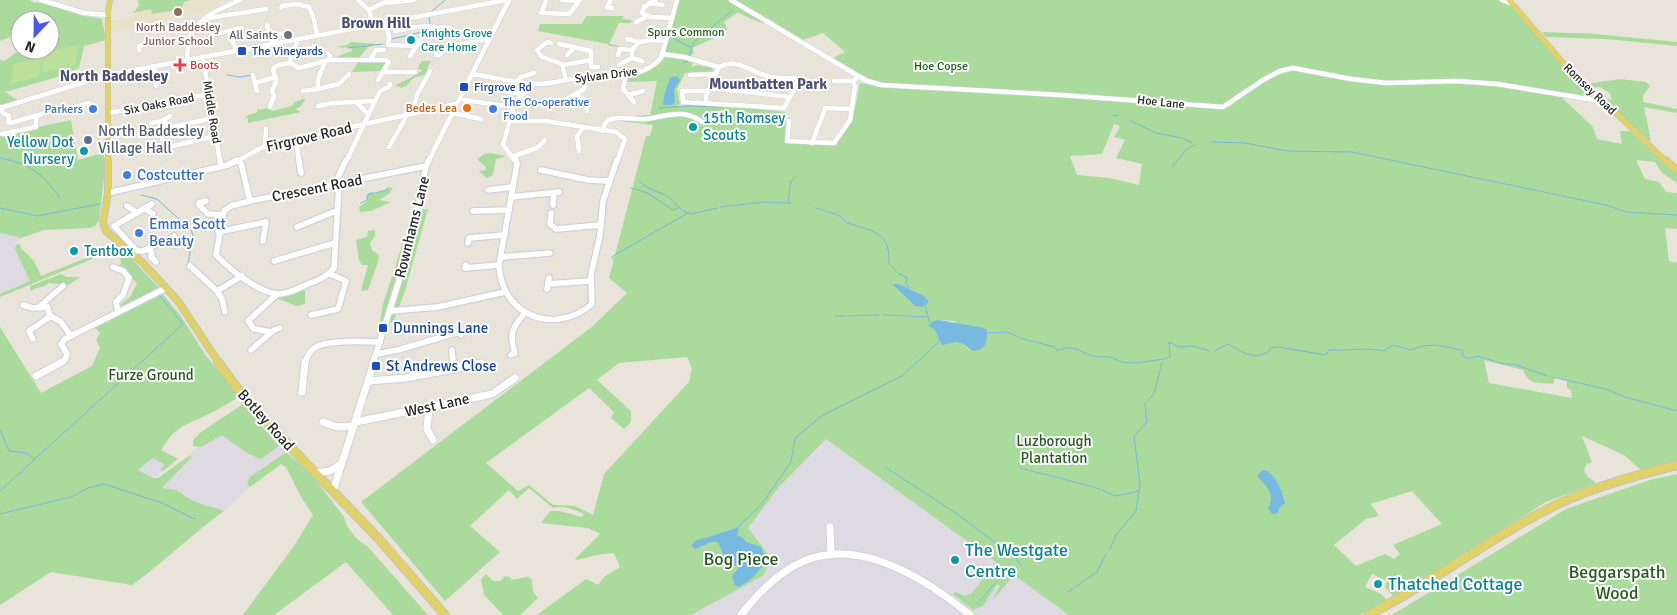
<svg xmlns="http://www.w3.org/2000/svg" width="1677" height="615" font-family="Signika,sans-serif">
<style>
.industrial{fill:#dddbe1}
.education{fill:#e9e2cb}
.green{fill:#aada9c;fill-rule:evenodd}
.pitch{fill:#bae099}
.water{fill:#78b9e0}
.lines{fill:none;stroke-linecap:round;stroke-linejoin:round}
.stream{stroke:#78b9e0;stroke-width:1}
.minor-far2-casing{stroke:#d0d1df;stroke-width:5.5}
.minor-far1-casing{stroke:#d0d1df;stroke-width:8}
.minor-casing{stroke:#d0d1df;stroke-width:9}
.major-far2-casing{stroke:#c3c3c3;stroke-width:6}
.major-far1-casing{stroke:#c3c3c3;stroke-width:8}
.major-casing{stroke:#c3c3c3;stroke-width:10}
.minor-far2{stroke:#fff;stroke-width:4.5}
.minor-far1{stroke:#fff;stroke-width:5.5}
.minor{stroke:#fff;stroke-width:7}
.major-far2{stroke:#e0d168;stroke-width:5}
.major-far1{stroke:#e0d168;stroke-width:6}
.major{stroke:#e0d168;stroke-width:8}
.education-dot{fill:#8d6e63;stroke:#fff;stroke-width:2}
.worship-dot{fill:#6b7280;stroke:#fff;stroke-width:2}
.culture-dot{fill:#0f9aa8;stroke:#fff;stroke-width:2}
.transit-dot{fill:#1a4fb4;stroke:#fff;stroke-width:2}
.health-dot{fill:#e0444e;stroke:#fff;stroke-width:2}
.food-dot{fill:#e8710a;stroke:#fff;stroke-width:2}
.shop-dot{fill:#3f7fe0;stroke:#fff;stroke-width:2}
.service-dot{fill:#5c6f8a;stroke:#fff;stroke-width:2}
.labels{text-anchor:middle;stroke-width:4;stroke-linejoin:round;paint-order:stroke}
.far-education-label{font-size:12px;fill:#785e54;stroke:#fff}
.far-park-label{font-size:12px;fill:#265b21;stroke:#fff}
.far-culture-label{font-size:12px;fill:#0d838f;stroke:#fff;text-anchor:start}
.far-worship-label{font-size:12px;fill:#5b616d;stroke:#fff;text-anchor:end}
.far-transit-label{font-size:12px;fill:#164399;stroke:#fff;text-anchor:start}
.far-health-label{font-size:12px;fill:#be3a42;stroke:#fff;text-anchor:start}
.far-street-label{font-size:12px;fill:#272727;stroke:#fff}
.far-shop-label{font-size:12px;fill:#366cbe;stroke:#fff;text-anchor:start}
.far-food-label{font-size:12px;fill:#c56008;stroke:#fff;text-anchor:end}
.far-quarter-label{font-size:15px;font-weight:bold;fill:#4d5073;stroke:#fff}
.culture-label{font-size:15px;fill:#0d838f;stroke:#fff;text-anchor:start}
.service-label{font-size:15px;fill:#4e5e75;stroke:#fff;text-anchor:start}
.street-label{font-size:15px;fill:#272727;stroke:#fff}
.shop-label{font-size:15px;fill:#366cbe;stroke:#fff;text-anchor:start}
.transit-label{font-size:15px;fill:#164399;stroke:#fff;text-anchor:start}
.park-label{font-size:15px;fill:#265b21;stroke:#fff}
.near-culture-label{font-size:18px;fill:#0d838f;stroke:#fff;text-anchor:start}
.near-park-label{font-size:18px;fill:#265b21;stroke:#fff}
</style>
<rect width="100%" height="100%" fill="#e8e4da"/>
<g class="industrial">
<polygon points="0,233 19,237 15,249 30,281 0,294"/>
<polygon points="222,435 248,454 260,459 279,446 286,452 271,461 247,483 250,487 224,511 193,501 176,490 161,488 192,457 189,456 197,447 201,447"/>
<polygon points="826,439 871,471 1069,615 691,615 764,575 770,557 748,528 779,487"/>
<polygon points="153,458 165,465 161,470 163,471 153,478 138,470"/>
</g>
<polygon class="education" points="143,0 220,0 221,4 216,9 111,32 111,21 133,16 143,9"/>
<g class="green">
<path d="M0,0h30l4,3c8,-3 33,8 43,10l2,2 23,4 4,21 -22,6 -5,22 -25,10 -49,14 14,9 -19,6v-47l4,1 16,-11h30v-30h-30v18l-5,-3 -15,6z"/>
<polygon points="138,0 191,0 184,2 182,9 152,14 151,9 133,13 139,6"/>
<path d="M679,0h828l74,87h4l8,10 -98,-16 -124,-1 -73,-13 -16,2 -24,12 -34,23 6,3 5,-5c17,-11 40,-31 62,-31l51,9 141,5 71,11 33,31 4,12 25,5 -2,-13h10l47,44v8l-15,-10 -7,-11 -19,-2 9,19 14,3 7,10 11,1v36l-12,-1 4,33 8,2v198l-35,10 -18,-16 -42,-19 10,26 -6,3 -2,6 4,6 8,6 -50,19 -152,95 -9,-10 2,-6 -15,-7 -7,13 16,7 6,6 -27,15h-291l-55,-40 -22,26 8,-15 -3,-2 -14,22 -10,4 -20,-16 2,-2 10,4 7,-3 24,-31 -170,-123 -47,48 -31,41 23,30 -7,17 -73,40h-154l49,-36 12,6 6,-8 16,-10 -6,-14 -18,2 -19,5 -2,-1 25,-25 -12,-6 -47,-5 9,-12h10l22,6 2,-3c-9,-4 -21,-9 -31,-6l-24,-20 -12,11 -8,-9 -39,36 30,26 -55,49 -84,-99 232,-176 34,-33 -18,-15 37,-142h4l3,-11 -40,-5 32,-2 -30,-1 35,-2 7,-34 -30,1 1,-5c12,-4 31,-7 36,-21l20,2 9,5 -2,4 7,-2 14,3 1,4 -28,1 -8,16 3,15 -4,2 32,-2 77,8 -2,8h4l-2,26 1,-4 50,3 14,-22h2l8,-40 25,5 2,-4 -18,-5 -36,-21 12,-6 -22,-19 -20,7 -35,-22 -5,5 -12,-4 -13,-7 -14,10 3,7 -6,6 -29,13 2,5 -3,3 -27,-3zM1114,124l6,2 -6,11 11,3 -9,18 26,6 -3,21 -30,-7 -32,-3 -7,-19 32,-2zM897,283l27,13 -9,10 -21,-20zM939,320l16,1 14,29 -6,-6 -25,-7 -4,-8zM687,357l5,11 -3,14 -85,92 -11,41 -18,-9 -22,-1 -24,-20 -11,6 -32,-28 103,-75 25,24 -3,6 13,11 7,-7v-11l-34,-31 22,-17zM1484,360l39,10c6,15 16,13 30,14l2,-7 12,3v8l4,2 1,8 -83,-15zM1412,491l30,33 -49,21 7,9 -6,5 -9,-5 -29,12 -22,-21 32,-26 13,-3 -8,-12z"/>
<polygon points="586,16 624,16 622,19 632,20 630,23 619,23 609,44 631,48 609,46 608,44 538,31 540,24 582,24"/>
<polygon points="1542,32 1595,34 1677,42 1677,46 1606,39 1546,37"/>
<polygon points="351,42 378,44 368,47 358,59 334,58 351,51 352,48 336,47 347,45"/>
<path d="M422,61h9l-4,7 2,3c-5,6 -9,4 -15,7 -5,4 -5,7 -12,10l-7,-3c10,-4 20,-9 28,-15l-6,-1z"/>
<polygon points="358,62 386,62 380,71 352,72"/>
<polygon points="1620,79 1646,82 1650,86 1643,96 1643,102 1677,109 1677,113 1644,107 1651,141 1648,140 1602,99 1612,100 1610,93 1600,87 1591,88 1586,84"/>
<polygon points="306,98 301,106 295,109 301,112 248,123 248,118 245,118 248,115 256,113 258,109 260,110 270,107 272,111 292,106 295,102"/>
<polygon points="71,120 78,160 104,153 104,178 99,221 95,226 89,228 44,230 18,239 19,237 0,233 0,135"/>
<polygon points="490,153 506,156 496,159 493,175 487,178 479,171 486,170 485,166 477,159 485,154"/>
<polygon points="387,187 393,188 390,193 379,200 391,202 371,211 360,212 359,207 367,201 368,193 372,192 375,194 385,190"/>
<polygon points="428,209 404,294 393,322 380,323 383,304 412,215 420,210"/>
<polygon points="375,230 375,236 370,243 372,250 379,255 378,262 368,290 361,291 368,265 362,265 359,260 356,240 367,237 368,231"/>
<polygon points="21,244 20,247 34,261 41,276 114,247 131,258 160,289 126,306 120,305 130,297 137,284 123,266 119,266 121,263 120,253 114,250 0,297 0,294 30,281 15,249 16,245"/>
<path d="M61,274l5,3h14l-16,11 -3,-4 -12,-1c-5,5 -12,3 -18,8l-1,-5z"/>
<polygon points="305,288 305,304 297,306 278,299"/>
<path d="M161,292l21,26 22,35 35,44c-11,6 -21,13 -32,18 -23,10 -32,12 -46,35l17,9 -15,12 -3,-2 5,-4 -12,-7 -15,12 15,8h5l31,-22 3,1 -30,31 14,2 17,11 31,10c-32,23 -60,51 -92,74l-81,-13 -51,33v-278l41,66 51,-27 8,-18 -4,-8 4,-7 -7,-7z"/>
<polygon points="243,404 279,446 261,459 248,454 222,435 201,447 193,446 193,440 201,432"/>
<polygon points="286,452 312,475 344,517 347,526 356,538 368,547 428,615 393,615 346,562 274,615 243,615 294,546 313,515 301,497 286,467 281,464 250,487 247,483 250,477"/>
<polygon points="1677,474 1677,615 1392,615 1566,509 1650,480"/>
<polygon points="486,574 493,581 500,581 505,576 510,577 511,580 528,577 532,580 533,591 538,598 520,615 503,615 484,595 481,579"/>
</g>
<g class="pitch">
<polygon points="78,45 76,65 41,73 45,52"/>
<polygon points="42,58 39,77 10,84 14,64"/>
</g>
<g class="water">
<polygon points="677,76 680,80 674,90 675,103 671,105 663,105 664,96 670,78"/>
<polygon points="897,283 924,296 929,302 922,307 915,306 893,285"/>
<path d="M939,320l45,8 3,2c0,12 0,19 -14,21l-10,-7 -7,-2 -14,3 -8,-16 -6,-3 5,-5z"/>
<path d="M1264,470c12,3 18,22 21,33l-6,5 -1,5 -6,1 -4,-6c8,-12 -1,-22 -10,-31l1,-4z"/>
<path d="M737,528l2,1 -2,6 6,3 3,4 15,5 5,12c-3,10 -18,25 -28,28l-4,-3 -2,-8 7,-9 -12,-4 -9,-21h-7l-15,7 -5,-3 4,-5z"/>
</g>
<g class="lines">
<g class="stream">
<polyline points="431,12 445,0"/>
<polyline points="429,16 430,24"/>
<polyline points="671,37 692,48"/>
<polyline points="392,39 431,30"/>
<polyline points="348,48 383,44"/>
<polyline points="689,56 694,42 733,10"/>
<polyline points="683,63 688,61"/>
<polyline points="227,75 240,77 251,75"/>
<polyline points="688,106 721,107"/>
<polyline points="659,108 688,106"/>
<polyline points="1113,115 1118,116"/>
<polyline points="1131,121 1156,133 1182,138 1192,143"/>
<polyline points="1211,142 1245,143 1287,151 1352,152 1606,205 1626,212 1677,215"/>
<path d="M0,158c31,6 42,15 60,40"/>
<polyline points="1172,167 1186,150 1195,145"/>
<polyline points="639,181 646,187 667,196 683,211 691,214 717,208"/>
<polyline points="631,188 648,193 673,210 678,208"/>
<polyline points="141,195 157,199 191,230 193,235 188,264"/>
<polyline points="788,202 791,181 795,177"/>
<polyline points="361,203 367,200 367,195 387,190"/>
<polyline points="720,207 764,202 791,203"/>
<polyline points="0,208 37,216 100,204"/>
<polyline points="815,208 823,210"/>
<path d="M825,211c4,1 11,3 15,5 2,2 4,4 6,6 23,10 45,7 43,42l7,7"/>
<polyline points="613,259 613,256 688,213"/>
<polyline points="898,273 907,278 906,283 910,290"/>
<polyline points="925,305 930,324"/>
<polyline points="884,315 927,317"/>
<polyline points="836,316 845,316"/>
<polyline points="848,316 879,315"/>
<path d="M986,333l21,-1 16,7 32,8 2,4c16,-7 19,-1 33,4 6,3 13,1 19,2 6,1 13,6 19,6 8,0 36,-3 42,-6l-1,-15 10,5 13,-1 18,5"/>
<path d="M1215,351l13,-7 16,9 12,3 11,-3 4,-5 7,-1 48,8 3,-5c19,1 37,-3 55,1l9,-6 18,5 11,-4 14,-1 26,5 1,6 6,3 8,-3 27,8h10l33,12"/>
<polyline points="1552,377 1606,389 1625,397 1677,411"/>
<polyline points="0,430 9,451 27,453 34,459"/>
<polyline points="885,467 957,514 1016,558 1021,566"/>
<polyline points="1020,468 1094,487 1116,496 1139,491"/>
<polyline points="0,491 183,324 159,295"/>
<polyline points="0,514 71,497 88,488 104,484 162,503 195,519"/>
<polyline points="737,528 761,505 791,462 795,438 823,415 902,376 941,340"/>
<polyline points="1110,549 1116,535 1136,511 1140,485 1134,436 1147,422 1145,403 1154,394 1162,362"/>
<polyline points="1068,592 1097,572 1106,554"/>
<polyline points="977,604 997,581"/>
</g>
<defs>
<g id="minor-far2">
<polyline points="41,0 84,13 108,15"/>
<polyline points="358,0 369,10 373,25"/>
<polyline points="562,0 578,1"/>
<polyline points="611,0 607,7 612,8"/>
<polyline points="655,0 644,7 642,13 651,17 672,18"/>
<polyline points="731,0 865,80 881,85 1061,95 1223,107 1263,80 1280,71 1293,68 1351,79 1386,83 1457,81 1497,84 1600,101"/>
<polyline points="1502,0 1513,4"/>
<polyline points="546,1 541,13 569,14 580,0"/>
<polyline points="386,3 414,0"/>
<polyline points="649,3 663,5"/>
<polyline points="281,8 282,6 296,4 309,7 314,19 317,36"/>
<polyline points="369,10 387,1"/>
<polyline points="209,18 266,9"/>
<polyline points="636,22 648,16"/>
<polyline points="384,23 389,36 388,45 416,46"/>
<polyline points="267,25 273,44"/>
<polyline points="395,31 423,26 451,28"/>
<polyline points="649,31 652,32 651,40 665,41"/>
<path d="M229,32c1,8 6,12 7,19"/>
<polyline points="216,34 242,28"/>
<polyline points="270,36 290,32"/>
<polyline points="627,39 639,42 651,40"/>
<polyline points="297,40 296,46 290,52 291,63 299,68 329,60 386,60 389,62 383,72 415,72"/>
<polyline points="551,43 547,42 537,50 542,57 562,64 566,80"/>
<polyline points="559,44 591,51 591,67 598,67"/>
<polyline points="139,50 139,46 156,42"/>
<polyline points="292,50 314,48 314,46"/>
<polyline points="328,54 330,56 329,60"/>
<path d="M662,54l22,3 35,10c20,-10 32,6 52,10 8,2 18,1 27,1l-2,8 -12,22 -101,-6 -1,-11h26"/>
<polyline points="436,55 440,55 446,47 489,39"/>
<polyline points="567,55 575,47"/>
<polyline points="618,55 620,49 632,50"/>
<polyline points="410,56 420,40"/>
<polyline points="203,58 220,162"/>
<polyline points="371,58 376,50 384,50"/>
<polyline points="632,58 642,61"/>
<path d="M187,61c1,-8 0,-16 3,-24 7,-20 33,-29 50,-37"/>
<polyline points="325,62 318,79 318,89 339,84 349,74"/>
<polyline points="563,65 591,60"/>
<polyline points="619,65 632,58 632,50 639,42"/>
<polyline points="155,67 156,86"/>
<path d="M472,74c21,3 43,9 64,10 14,0 28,-4 42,-6 28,-3 63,3 83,-20l16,-58"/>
<polyline points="626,74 623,89 634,102"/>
<polyline points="253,75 257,91"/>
<polyline points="690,75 716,74"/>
<polyline points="378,80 383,72"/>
<polyline points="517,81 521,77 534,73"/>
<polyline points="834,81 851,81 856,79"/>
<polyline points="255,83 276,77"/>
<polyline points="710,88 790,97"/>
<polyline points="498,90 523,94"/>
<polyline points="303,91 318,89"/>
<polyline points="576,95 586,101 587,111"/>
<polyline points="629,95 643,91"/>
<polyline points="464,100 513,107"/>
<polyline points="375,101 380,91 389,87 390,84"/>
<polyline points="356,102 368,114"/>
<polyline points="706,103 706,96 719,67"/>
<polyline points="559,104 584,89 586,77"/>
<polyline points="318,106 333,103 375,101 346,162"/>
<polyline points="0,107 3,113 9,116 8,122 11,123 65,107 68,109 89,103"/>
<polyline points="270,107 274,96 272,91 276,82 273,69 278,65 291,63"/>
<polyline points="0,108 108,75 506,0"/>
<polyline points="824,108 852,109"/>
<polyline points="108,113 209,94"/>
<polyline points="452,113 481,119"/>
<polyline points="412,114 417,95 430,71"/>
<polyline points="162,121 170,116"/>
<polyline points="509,121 545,121 616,132 625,139 617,162"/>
<polyline points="789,121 787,141 834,143 850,120 855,87 853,81"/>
<polyline points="151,123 162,121 172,127 213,118"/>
<path d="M602,131c2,-5 3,-10 9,-12 11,-3 24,1 35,0 21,-3 38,-11 56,3"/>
<polyline points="2,134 36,127 36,117"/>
<polyline points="162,139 164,131 169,127"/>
<polyline points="296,139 299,162"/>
<polyline points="812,143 824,112"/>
<polyline points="265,146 266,129"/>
<polyline points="389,147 405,119 405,115"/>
<polyline points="160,149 216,136"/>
<polyline points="579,151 577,136 583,128"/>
<polyline points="514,156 537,148 545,140"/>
<polyline points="235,162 265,146 456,104"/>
<polyline points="428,162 509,0"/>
<polyline points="516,162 503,145 515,102 534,84"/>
</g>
<g id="minor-far1">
<polyline points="220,160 221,167"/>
<polyline points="299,160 301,173"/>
<path d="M516,160l1,4 -18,101c2,51 56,71 93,39l-1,-29 9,-40 3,-34 14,-41"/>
<polyline points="237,161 241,163 250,201 426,166"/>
<polyline points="541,170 588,180 609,181"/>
<polyline points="335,184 346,160"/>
<polyline points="488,190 513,187"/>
<polyline points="108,193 228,165 237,160"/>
<polyline points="511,197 559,192"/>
<polyline points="206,201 199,203 199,205 208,214 223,215"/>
<path d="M250,201l-19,5 -7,5 -8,44c13,14 43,38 62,39 11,0 21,-6 30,-10 10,-4 19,-7 26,-16l5,-84"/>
<polyline points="152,204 114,226 137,251 143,251 163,241 175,245"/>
<polyline points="553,205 554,193"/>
<polyline points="127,206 136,212"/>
<polyline points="144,208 153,214"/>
<polyline points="473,211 509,210"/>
<polyline points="551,213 550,224 556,229 601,225"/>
<polyline points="297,227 336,211"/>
<polyline points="218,232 266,222 263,241"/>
<polyline points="167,241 174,236"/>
<polyline points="468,243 469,238 505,235"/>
<polyline points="148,249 152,253 151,257 156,262"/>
<polyline points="501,257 550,253"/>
<polyline points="274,261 335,243"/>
<polyline points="466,265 465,268 499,265"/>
<polyline points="190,266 217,291 242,276"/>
<polyline points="113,267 123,271 129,278 123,295 116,302 118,312"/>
<polyline points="548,284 590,281"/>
<polyline points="547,289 549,278"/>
<polyline points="217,291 222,299 225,312"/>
<polyline points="23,305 33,308 48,307 49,315 61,322 71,336"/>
<polyline points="40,306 63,286"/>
<polyline points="390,311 438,307 505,292"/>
<polyline points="311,315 338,309 346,281 330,274"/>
<polyline points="272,332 254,329 248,321 277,294"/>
<polyline points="33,339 29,331 51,316"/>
<polyline points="251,350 274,330 280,328"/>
<polyline points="452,350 453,363"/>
<polyline points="377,354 398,350 459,332 461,335"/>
<path d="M511,355l4,-2c-6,-18 -3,-26 10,-40"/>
<polyline points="59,363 65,360 67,354 61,344 65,339 166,288"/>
<path d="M305,363c2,-5 3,-10 8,-14 12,-10 51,-7 67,-7"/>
<polyline points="373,363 409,249 426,166 429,160"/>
</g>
<g id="minor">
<polyline points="453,369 481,363"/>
<polyline points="36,376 62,362"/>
<polyline points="369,381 406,378 453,369 453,362"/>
<polyline points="302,392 305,362"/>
<polyline points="429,407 427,429 433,440"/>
<polyline points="323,422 337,427 354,426"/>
<polyline points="356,422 492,394 515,378"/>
<polyline points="315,473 330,471 341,464"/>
<polyline points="333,491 374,362"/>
<polyline points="830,527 831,555"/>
<path d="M741,615c17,-22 37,-43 63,-54 58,-24 123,19 166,54"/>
</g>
<g id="major-far2">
<polyline points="1509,0 1566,66 1667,162"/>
<polyline points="108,162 108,12 110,0"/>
</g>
<g id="major-far1">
<polyline points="108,160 108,193 103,222 106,231 143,263 178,301 219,363"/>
<polyline points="1666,160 1677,171"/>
</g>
<g id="major">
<polyline points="218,362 248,403 378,538 445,615"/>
<path d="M1368,615c66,-33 124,-79 190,-111 38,-18 79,-29 119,-39"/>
</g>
</defs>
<use href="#minor-far2" class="minor-far2-casing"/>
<use href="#minor-far1" class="minor-far1-casing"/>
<use href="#minor" class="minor-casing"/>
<use href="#major-far2" class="major-far2-casing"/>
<use href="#major-far1" class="major-far1-casing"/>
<use href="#major" class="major-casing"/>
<use href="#minor-far2" class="minor-far2"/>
<use href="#minor-far1" class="minor-far1"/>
<use href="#minor" class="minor"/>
<use href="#major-far2" class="major-far2"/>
<use href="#major-far1" class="major-far1"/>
<use href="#major" class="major"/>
</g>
<circle class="education-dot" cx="178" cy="12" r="5"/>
<circle class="worship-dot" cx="288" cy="35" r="5"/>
<g class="culture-dot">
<circle cx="411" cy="40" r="5"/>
<circle cx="693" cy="127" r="5"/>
<circle cx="84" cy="151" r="5"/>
<circle cx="74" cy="251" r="5"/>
<circle cx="955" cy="560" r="5"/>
<circle cx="1378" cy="584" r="5"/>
</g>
<g class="transit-dot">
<rect x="237" y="46" width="10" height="10" rx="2.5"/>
<rect x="459" y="82" width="10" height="10" rx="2.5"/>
<rect x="378" y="323" width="10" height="10" rx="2.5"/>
<rect x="371" y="361" width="10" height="10" rx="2.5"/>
</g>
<path class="health-dot" d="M177.5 57.5h5v5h5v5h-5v5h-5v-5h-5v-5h5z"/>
<circle class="food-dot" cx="467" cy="108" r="5"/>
<g class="shop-dot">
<circle cx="93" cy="109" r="5"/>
<circle cx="493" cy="109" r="5"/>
<circle cx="127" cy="175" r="5"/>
<circle cx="139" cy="233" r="5"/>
</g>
<circle class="service-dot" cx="88" cy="140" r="5"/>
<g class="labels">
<g class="far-education-label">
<text x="178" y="31">North Baddesley<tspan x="178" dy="14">Junior School</tspan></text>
</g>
<g class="far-park-label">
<text x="686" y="36">Spurs Common</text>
<text x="941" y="70">Hoe Copse</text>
</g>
<g class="far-culture-label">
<text x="421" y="37">Knights Grove<tspan x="421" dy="14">Care Home</tspan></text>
</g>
<g class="far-worship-label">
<text x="278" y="39">All Saints</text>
</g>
<g class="far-transit-label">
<text x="252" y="55">The Vineyards</text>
<text x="474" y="91">Firgrove Rd</text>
</g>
<g class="far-health-label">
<text x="190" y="69">Boots</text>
</g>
<g class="far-street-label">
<text transform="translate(606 75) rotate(-7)" y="4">Sylvan Drive</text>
<text transform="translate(1590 89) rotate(44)" y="4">Romsey Road</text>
<text transform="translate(1161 102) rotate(6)" y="4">Hoe Lane</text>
<text transform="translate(159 104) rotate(-11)" y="4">Six Oaks Road</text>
<text transform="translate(212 112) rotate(81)" y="4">Middle Road</text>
</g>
<g class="far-shop-label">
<text x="503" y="106">The Co-operative<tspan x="503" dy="14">Food</tspan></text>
<text x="83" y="113" text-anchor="end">Parkers</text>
</g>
<g class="far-food-label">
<text x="457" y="112">Bedes Lea</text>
</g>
<g class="far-quarter-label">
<text x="376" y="28">Brown Hill</text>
<text x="114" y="81">North Baddesley</text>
<text x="768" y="89">Mountbatten Park</text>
</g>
<g class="culture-label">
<text x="703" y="123">15th Romsey<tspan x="703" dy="17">Scouts</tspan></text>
<text x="74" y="147" text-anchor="end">Yellow Dot<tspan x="74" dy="17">Nursery</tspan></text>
<text x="84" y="256">Tentbox</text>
</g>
<g class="service-label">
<text x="98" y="136">North Baddesley<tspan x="98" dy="17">Village Hall</tspan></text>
</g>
<g class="street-label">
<text transform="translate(309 137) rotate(-13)" y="5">Firgrove Road</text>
<text transform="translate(317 188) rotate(-11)" y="5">Crescent Road</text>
<text transform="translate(412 227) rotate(-76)" y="5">Rownhams Lane</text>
<text transform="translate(437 405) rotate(-12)" y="5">West Lane</text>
<text transform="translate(266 420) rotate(48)" y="5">Botley Road</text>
</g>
<g class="shop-label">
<text x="137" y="180">Costcutter</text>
<text x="149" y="229">Emma Scott<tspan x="149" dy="17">Beauty</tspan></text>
</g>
<g class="transit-label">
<text x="393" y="333">Dunnings Lane</text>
<text x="386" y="371">St Andrews Close</text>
</g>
<g class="park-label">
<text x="151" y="380">Furze Ground</text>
<text x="1054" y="446">Luzborough<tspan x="1054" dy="17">Plantation</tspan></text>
</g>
<g class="near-culture-label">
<text x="965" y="556">The Westgate<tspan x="965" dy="21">Centre</tspan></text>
<text x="1388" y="590">Thatched Cottage</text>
</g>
<g class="near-park-label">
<text x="741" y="565">Bog Piece</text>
<text x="1617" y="578">Beggarspath<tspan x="1617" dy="21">Wood</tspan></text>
</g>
</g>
<g transform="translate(35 35) rotate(202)"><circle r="24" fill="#ffffff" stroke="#a9a9a9"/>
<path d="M0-4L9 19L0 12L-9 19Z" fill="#4b57e5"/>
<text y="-8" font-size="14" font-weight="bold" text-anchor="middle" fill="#272727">N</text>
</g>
</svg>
